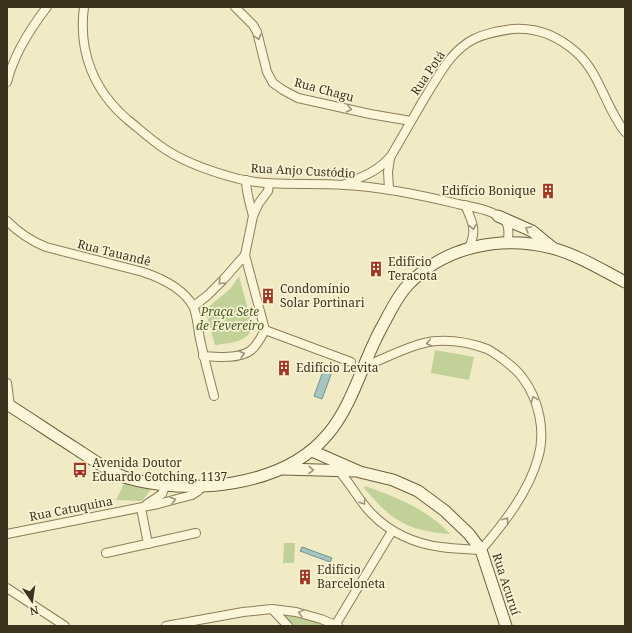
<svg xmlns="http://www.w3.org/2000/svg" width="632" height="633" font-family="'Noto Serif',serif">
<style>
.green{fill:#c2d198}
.water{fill:#a7c4c0;stroke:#6d9490}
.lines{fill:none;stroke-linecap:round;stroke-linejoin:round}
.minor-casing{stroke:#8e7d59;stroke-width:10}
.secondary-casing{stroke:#705e3c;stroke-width:13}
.minor{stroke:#fbf6d9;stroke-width:8}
.secondary{stroke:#fbf6d9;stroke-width:11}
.oneway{stroke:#9c947c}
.labels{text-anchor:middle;stroke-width:3.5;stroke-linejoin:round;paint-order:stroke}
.street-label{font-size:12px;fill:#3d321e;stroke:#f8f3d5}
.poi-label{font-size:12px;fill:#3d321e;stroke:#f8f3d5;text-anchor:start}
.park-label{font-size:12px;font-style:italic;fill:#455b23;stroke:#f8f3d5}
</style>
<rect width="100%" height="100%" fill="#f1ebc5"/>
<g class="green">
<path d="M239,276l14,52c-7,15 -24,15 -38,17l-10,-35 26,-22z"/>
<polygon points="435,350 474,357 469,380 431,373"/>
<polygon points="125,482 152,488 142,501 116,500"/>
<path d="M365,486c31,11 62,23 85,48 -43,-3 -59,-14 -86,-46z"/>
<polygon points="284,543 295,543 294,563 283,563"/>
<polygon points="275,611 335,626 290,626"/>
</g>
<g class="water">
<polygon points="325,366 333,369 322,399 314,396"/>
<polygon points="302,547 332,558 330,562 300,551"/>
</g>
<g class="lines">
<defs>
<g id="minor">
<path d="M84,7c-6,45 10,84 44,113 10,8 20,17 31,25 23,17 53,27 80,34 35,8 70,3 106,6 38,2 76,10 113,19 15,3 37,6 48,18 4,6 2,13 2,20"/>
<polyline points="235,7 253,25 257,32 267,72 273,83 283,90 298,98 370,114 411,121"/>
<path d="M7,82c7,-28 23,-53 40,-75"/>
<path d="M246,180c0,12 4,24 7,36"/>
<path d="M345,184c19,-8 32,-12 46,-28 11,-19 22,-38 33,-57 14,-22 26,-48 50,-60 12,-6 25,-8 38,-10 24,-2 46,7 64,23 24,21 29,55 49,80"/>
<polyline points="389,189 388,172 390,158"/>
<path d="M465,205c8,18 12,25 4,43"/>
<path d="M7,221c12,12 24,20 39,26l97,25c18,6 40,16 50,34 4,7 5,24 7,33 4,19 9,38 14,57"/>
<polyline points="194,306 208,295 223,280 245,255"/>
<polyline points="265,330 351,362"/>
<path d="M203,356c14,1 35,3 47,-5 7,-5 11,-14 15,-21l-20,-75 8,-39 6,-13 9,-12 1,-7"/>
<polyline points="7,383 10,406 7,407"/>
<path d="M339,471c12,13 20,30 32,42 18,19 44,31 70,34 14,2 27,2 40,3 23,-27 47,-57 57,-92 8,-26 1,-59 -16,-81 -6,-8 -14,-14 -22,-20 -4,-2 -8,-6 -13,-8 -16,-6 -33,-9 -50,-8 -22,1 -53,18 -74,26"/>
<polyline points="147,504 162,494 166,484"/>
<polyline points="141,508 148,544"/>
<polyline points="7,534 158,504 192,495 198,491 203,486"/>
<polyline points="106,553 196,533"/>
<polyline points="7,588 65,626"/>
<polyline points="272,609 288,626"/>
<polyline points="336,624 392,531"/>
<polyline points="166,626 243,612 272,609 296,612 321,619 338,626"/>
</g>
<g id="secondary">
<polyline points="498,216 532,231 553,248"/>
<path d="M7,404c24,15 47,31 71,46 12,8 32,22 46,27 64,19 159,11 204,-43 26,-31 35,-74 55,-109 7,-13 14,-28 24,-39 37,-40 94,-51 145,-38 26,7 50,22 73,34"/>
<polyline points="312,451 360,472 393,480 418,491 445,511 469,534 481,550 506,626"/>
<polyline points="283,469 354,471"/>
</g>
</defs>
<use href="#minor" class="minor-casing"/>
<use href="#secondary" class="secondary-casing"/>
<use href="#minor" class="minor"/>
<use href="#secondary" class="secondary"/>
</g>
<defs><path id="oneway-chevron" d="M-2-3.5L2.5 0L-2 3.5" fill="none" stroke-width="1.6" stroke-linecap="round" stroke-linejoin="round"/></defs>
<g class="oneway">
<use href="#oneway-chevron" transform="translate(258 37) rotate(74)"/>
<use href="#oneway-chevron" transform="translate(349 109) rotate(13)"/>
<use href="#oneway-chevron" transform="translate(473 227) rotate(80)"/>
<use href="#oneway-chevron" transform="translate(528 229) rotate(-150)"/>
<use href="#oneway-chevron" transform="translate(221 282) rotate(133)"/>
<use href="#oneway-chevron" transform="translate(429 343) rotate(167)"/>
<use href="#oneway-chevron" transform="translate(242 354) rotate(-16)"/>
<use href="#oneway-chevron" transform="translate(534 399) rotate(-111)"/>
<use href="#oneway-chevron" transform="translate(311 470) rotate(2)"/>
<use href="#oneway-chevron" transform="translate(173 500) rotate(-16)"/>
<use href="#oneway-chevron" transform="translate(363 502) rotate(56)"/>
<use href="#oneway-chevron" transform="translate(506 520) rotate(-56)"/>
<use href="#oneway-chevron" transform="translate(301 613) rotate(-165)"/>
</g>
<defs>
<symbol id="building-bare" viewBox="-9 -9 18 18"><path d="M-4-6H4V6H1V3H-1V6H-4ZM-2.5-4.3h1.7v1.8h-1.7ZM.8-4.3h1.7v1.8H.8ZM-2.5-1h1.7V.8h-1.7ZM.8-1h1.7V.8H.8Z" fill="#a13625" stroke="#f8f3d5" stroke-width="2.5" paint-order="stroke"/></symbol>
<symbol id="bus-bare" viewBox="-9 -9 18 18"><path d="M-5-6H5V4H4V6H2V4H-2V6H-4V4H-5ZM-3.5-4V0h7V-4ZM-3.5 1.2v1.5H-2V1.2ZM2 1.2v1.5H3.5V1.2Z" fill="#a13625" stroke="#f8f3d5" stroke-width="2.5" paint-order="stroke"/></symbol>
</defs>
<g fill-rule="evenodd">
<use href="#building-bare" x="537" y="180" width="22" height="22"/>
<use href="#building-bare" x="365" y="258" width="22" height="22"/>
<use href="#building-bare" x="257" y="285" width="22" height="22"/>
<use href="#building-bare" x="273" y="357" width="22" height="22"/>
<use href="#bus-bare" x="69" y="459" width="22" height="22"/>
<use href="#building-bare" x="294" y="566" width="22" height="22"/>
</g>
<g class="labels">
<g class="street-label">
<text transform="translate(428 73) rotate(-56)" y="4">Rua Potá</text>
<text transform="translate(324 90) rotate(15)" y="4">Rua Chagu</text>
<text transform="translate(303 171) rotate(3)" y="4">Rua Anjo Custódio</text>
<text transform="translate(114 253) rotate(14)" y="4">Rua Tauandê</text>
<text transform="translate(71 509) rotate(-11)" y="4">Rua Catuquina</text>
<text transform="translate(506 584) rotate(72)" y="4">Rua Acuruí</text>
</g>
<g class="poi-label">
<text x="536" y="195" text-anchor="end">Edifício Bonique</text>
<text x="388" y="266">Edifício<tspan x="388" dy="14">Teracota</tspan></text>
<text x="280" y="293">Condomínio<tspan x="280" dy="14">Solar Portinari</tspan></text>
<text x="296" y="372">Edifício Levita</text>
<text x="92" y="467">Avenida Doutor<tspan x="92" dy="14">Eduardo Cotching, 1137</tspan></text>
<text x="317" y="574">Edifício<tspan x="317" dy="14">Barceloneta</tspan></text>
</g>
<g class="park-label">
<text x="230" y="316">Praça Sete<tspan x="230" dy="14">de Fevereiro</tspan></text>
</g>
</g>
<rect width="632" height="633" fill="none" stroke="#3d321e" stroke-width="16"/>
<g transform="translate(32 601) rotate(167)" stroke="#f8f3d5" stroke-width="3" paint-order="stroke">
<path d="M0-3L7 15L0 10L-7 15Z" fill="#3d321e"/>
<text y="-6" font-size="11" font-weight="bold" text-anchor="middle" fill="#3d321e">N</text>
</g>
</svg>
